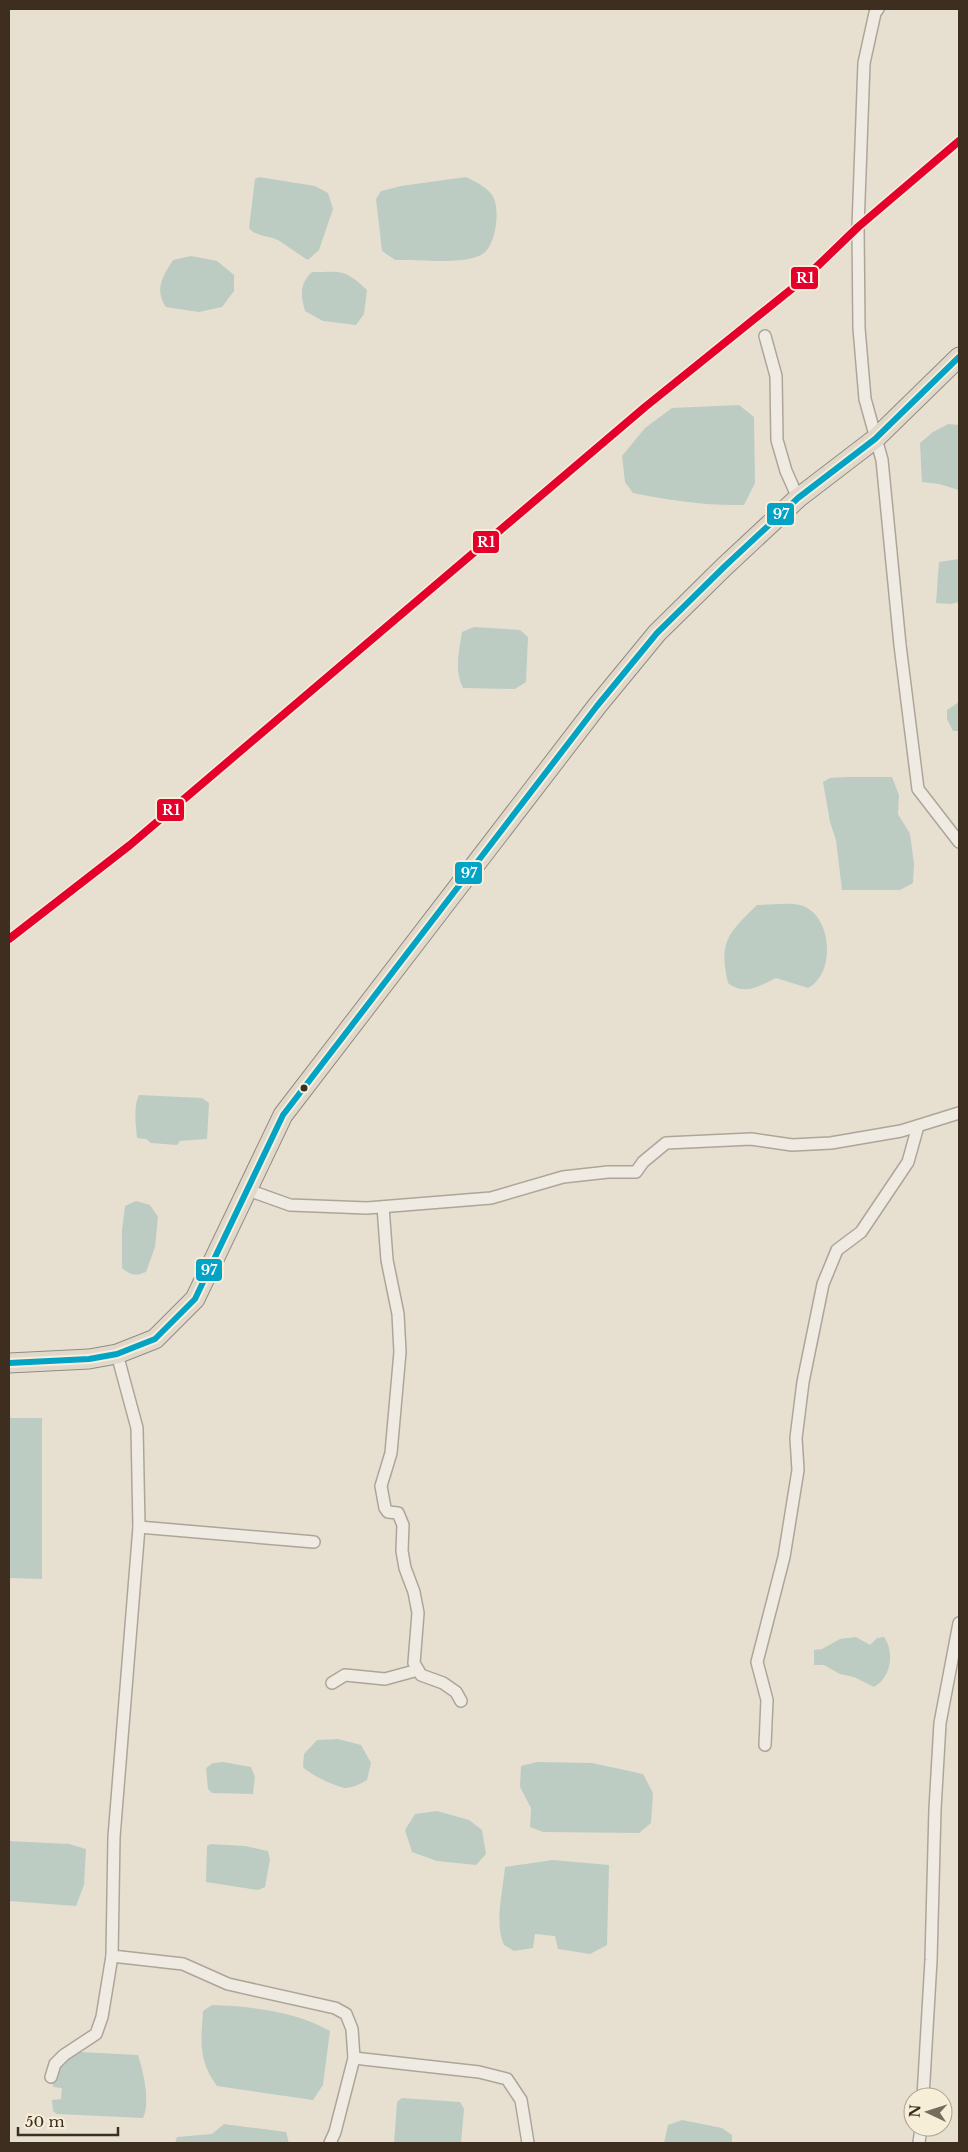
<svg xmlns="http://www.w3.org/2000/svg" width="968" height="2152" font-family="'Libre Baskerville',serif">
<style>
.water{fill:#bcccc2}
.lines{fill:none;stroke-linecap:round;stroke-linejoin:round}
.minor-casing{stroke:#ada599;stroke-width:14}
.trunk-casing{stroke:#928b80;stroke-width:21}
.minor{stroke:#efebe3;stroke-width:11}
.trunk{stroke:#e0d9cb;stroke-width:19}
.bus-1-casing{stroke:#f7eed8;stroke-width:10}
.bus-1{stroke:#03a3c5;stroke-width:6}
.rail-1-casing{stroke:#f7eed8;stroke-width:11}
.rail-1{stroke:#e4002b;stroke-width:8}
.bus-dot{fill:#3d2e20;stroke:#f7eed8;stroke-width:2}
.line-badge{stroke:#f7eed8;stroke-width:2}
.badge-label{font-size:14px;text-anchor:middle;font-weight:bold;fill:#fff}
</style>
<rect width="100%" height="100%" fill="#e7e0d1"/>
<g class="water">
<path d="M259,177l56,9 13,7 5,16 -14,41 -11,10c-10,-6 -18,-12 -27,-18 -10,-7 -24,-4 -32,-14l6,-49z"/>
<path d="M466,177c10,5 19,9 26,18 9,12 4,49 -8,58 -16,12 -61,7 -81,7h-8l-13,-9 -6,-52 5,-8 20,-5z"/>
<path d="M191,256l26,5 17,14v16l-12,16 -23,5 -33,-5c-12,-18 -3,-31 7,-47z"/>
<path d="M312,272c29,0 32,-4 55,18l-3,24 -8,11 -33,-4 -18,-10c-4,-16 -6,-27 7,-39z"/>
<path d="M739,405l15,12 1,66 -11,22c-38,1 -75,-5 -111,-12l-8,-11 -3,-26 23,-28 27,-20z"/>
<polygon points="948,424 959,425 959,490 939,484 922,482 920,443 933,432"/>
<polygon points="959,559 959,602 951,604 936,603 939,562"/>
<path d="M474,627l46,3 8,7 -2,45 -11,7 -52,-1c-9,-17 -4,-38 -1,-56z"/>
<polygon points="959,702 959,731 953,731 947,719 947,710"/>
<polygon points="847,777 892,777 899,795 898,814 910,834 914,864 913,883 900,890 842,890 836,840 830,822 823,782 830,778"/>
<path d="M757,905c11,0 33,-3 43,0 33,9 36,69 8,83l-32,-10c-16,8 -32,18 -48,5 -10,-42 1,-50 29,-78z"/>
<path d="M139,1095l63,3 7,5 -2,36 -27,2 -3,4 -26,-2 -5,-4 -9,-1c-1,-13 -4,-32 2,-43z"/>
<path d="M136,1201l14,4 8,12 -3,30 -9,25c-10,4 -15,4 -24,-4v-38l3,-24z"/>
<polygon points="9,1418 42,1418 42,1579 9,1578"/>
<path d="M856,1637l14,8 7,-7 7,-1c11,15 7,41 -10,50l-20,-10 -14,-3 -16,-9h-10v-15l8,-1 18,-10z"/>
<path d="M338,1739l23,6 10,18 -4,17c-7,4 -15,8 -22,8 -11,-2 -36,-14 -42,-21l1,-13 13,-14z"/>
<polygon points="223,1762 251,1767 255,1777 253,1794 212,1793 208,1789 206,1768 213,1763"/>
<polygon points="537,1762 592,1763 643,1774 653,1793 651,1823 639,1833 543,1832 530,1827 531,1808 520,1787 521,1766"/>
<polygon points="437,1811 469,1820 482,1830 486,1854 476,1865 437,1861 412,1852 405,1830 415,1814"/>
<polygon points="9,1841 69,1844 86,1849 84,1885 76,1906 9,1901"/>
<polygon points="211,1844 245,1846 268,1851 270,1859 265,1887 258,1890 206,1882 207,1846"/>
<path d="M553,1860l56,5 -2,80 -17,9 -32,-5 -3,-13 -20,-2 -2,14 -19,3 -10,-6c-10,-22 -1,-54 1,-78z"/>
<path d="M212,2005c37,1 86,7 118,26l-7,54 -10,15 -96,-14c-19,-25 -16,-45 -14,-75z"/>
<path d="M80,2052l58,3c5,15 13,48 5,63l-86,-4 -4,-3 -1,-11 9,-1 1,-11 -9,-1c2,-22 8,-26 27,-35z"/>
<polygon points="402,2098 460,2102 464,2109 461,2143 394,2143 397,2102"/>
<polygon points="682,2120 722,2128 732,2135 732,2143 664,2143 668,2125"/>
<polygon points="224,2124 286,2132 289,2143 175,2143 177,2137 212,2134"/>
</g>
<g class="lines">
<defs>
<g id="minor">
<polyline points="878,9 875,13 864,63 858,227 859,328 865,399 882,460 900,645 918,789 959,842"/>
<polyline points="765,336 776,376 777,440 786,471 798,498"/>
<polyline points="248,1190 290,1205 367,1208 491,1198 563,1177 608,1172 636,1172 643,1162 666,1143 751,1139 792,1145 831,1143 901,1131 959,1113"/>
<polyline points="383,1207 387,1260 398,1314 400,1352 391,1453 381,1486 385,1508 388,1512 398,1513 403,1525 402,1551 405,1568 414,1592 418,1613 414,1663 421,1675 443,1683 456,1692 461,1701"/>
<polyline points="117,1354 137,1428 139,1527 114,1837 112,1956 183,1964 228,1984 335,2008 346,2014 352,2029 354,2058 335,2132 330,2143"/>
<polyline points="139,1527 314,1542"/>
<polyline points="332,1683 345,1675 385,1679 418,1670"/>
<polyline points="765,1745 767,1700 757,1662 784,1557 798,1470 796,1438 803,1382 823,1284 837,1250 861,1232 908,1162 918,1126"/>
<polyline points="354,2058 479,2072 507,2079 521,2100 528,2143"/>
<polyline points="51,2077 55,2064 64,2055 96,2034 102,2017 112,1956"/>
<polyline points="923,2097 931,1960 935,1809 940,1723 959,1623"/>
<polyline points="919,2143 921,2127"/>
</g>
<polyline id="trunk" points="9,1363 89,1359 117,1354 155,1339 195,1299 283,1115 597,706 657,633 724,567 798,498 875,439 959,357"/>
</defs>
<use href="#minor" class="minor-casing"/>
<use href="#trunk" class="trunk-casing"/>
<use href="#minor" class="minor"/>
<use href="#trunk" class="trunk"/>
<defs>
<polyline id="bus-1" points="9,1363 89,1359 117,1354 155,1339 195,1299 283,1115 597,706 657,633 724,567 798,498 875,439 959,357"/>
</defs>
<use href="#bus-1" class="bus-1-casing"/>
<use href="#bus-1" class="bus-1"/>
<defs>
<polyline id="rail-1" points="9,939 130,845 645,407 804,279 858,227 959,141"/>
</defs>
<use href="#rail-1" class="rail-1-casing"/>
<use href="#rail-1" class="rail-1"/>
</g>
<circle class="bus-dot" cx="304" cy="1088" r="4.5"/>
<g class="line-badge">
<rect x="790" y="266" width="29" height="24" rx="5" fill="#e4002b"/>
<rect x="766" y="502" width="29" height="24" rx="5" fill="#03a3c5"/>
<rect x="472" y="530" width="28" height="24" rx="5" fill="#e4002b"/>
<rect x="156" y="798" width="29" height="24" rx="5" fill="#e4002b"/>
<rect x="454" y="861" width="29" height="24" rx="5" fill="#03a3c5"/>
<rect x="195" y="1258" width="28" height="24" rx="5" fill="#03a3c5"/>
</g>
<g class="badge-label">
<text x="805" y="283">R1</text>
<text x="781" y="519">97</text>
<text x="486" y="547">R1</text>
<text x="171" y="815">R1</text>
<text x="469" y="878">97</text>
<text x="209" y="1275">97</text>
</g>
<rect width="968" height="2152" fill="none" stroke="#3d2e20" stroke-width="20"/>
<g transform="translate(928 2112) rotate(274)"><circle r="24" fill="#f7eed8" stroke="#ada18e"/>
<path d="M0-4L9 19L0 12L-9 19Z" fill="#786c5e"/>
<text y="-8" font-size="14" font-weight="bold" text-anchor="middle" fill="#3d2e20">N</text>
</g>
<path d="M18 2127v8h100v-8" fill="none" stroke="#3d2e20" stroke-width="2.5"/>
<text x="25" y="2127" font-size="15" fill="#3d2e20" stroke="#f7eed8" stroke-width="4" paint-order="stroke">50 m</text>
</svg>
